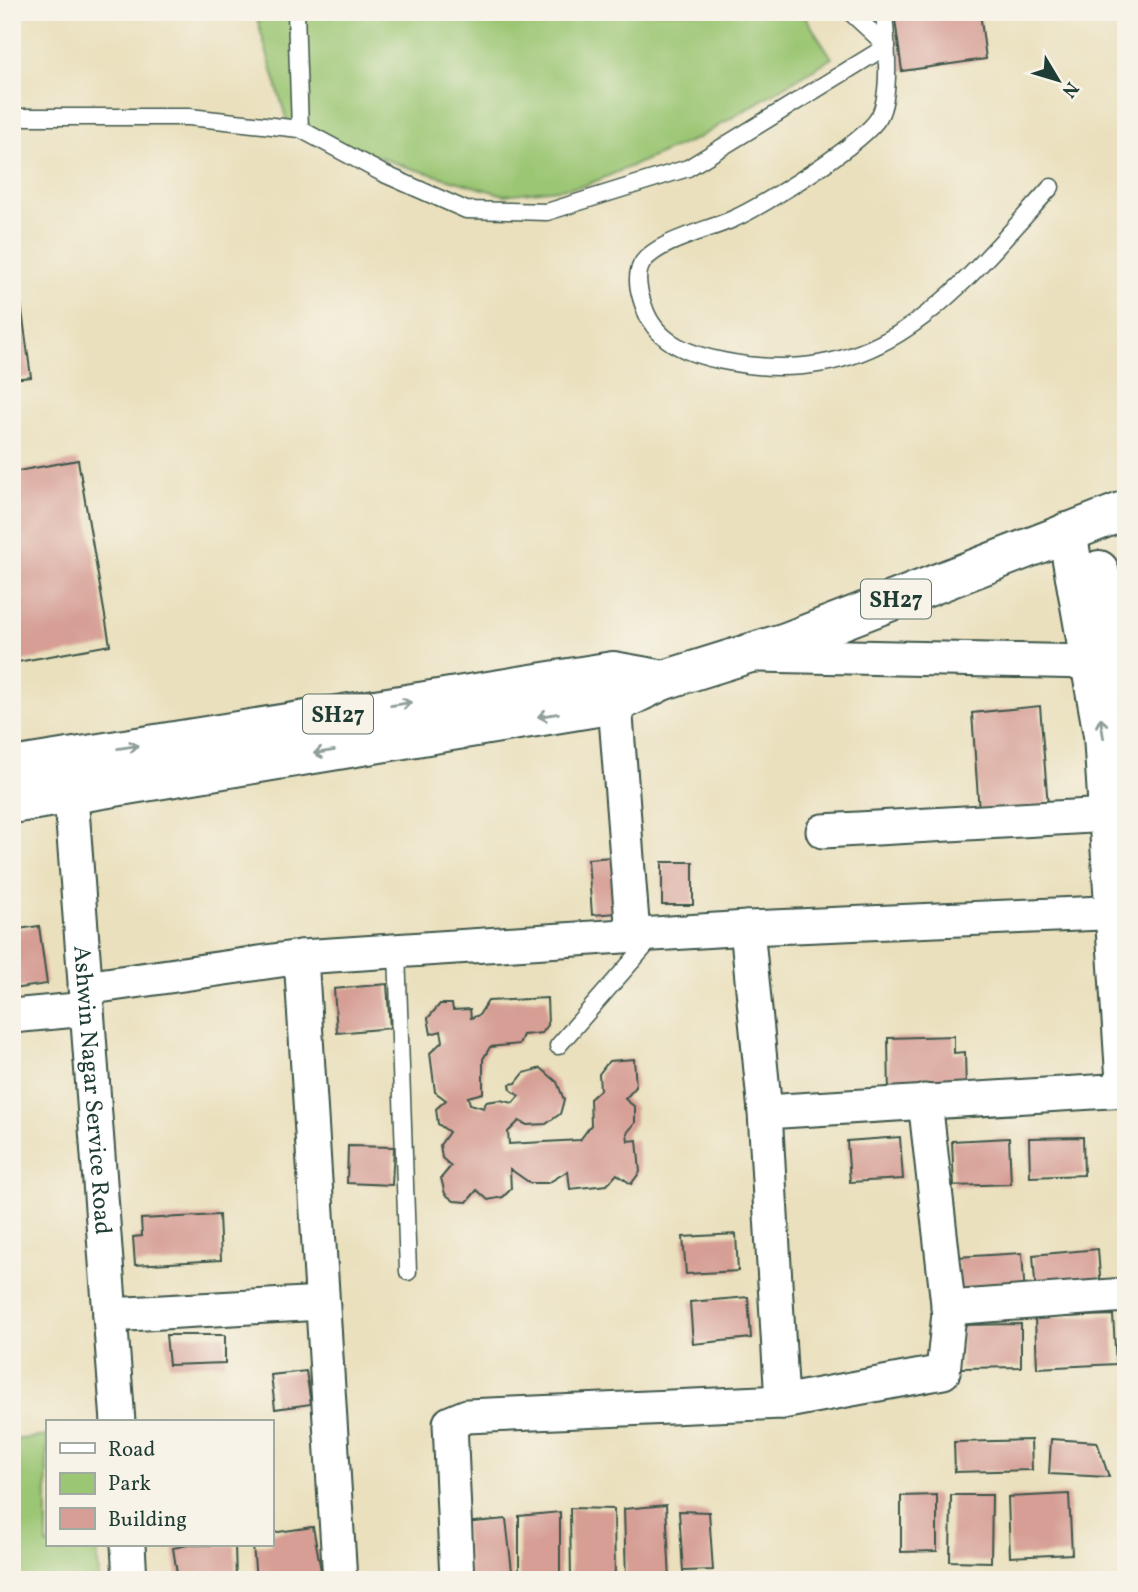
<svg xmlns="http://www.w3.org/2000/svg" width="1138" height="1592" font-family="Vollkorn,serif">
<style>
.green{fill:#9bc673;stroke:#5d8254;stroke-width:2}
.building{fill:#d69e94}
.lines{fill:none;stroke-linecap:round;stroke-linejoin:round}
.lane-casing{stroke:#3d5549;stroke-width:19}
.street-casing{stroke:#3d5549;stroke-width:37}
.secondary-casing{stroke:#3d5549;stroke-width:42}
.primary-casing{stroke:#3d5549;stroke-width:42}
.lane{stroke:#fff;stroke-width:16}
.street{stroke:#fff;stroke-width:33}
.secondary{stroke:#fff;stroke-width:38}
.primary{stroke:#fff;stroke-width:38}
.oneway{stroke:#8f9e9a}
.labels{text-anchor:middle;stroke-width:7;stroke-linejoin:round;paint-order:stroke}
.shield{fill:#f7f3e8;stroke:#60746a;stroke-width:2}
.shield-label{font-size:23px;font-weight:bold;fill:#1f3d34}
.street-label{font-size:24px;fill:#1f3d34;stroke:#f7f3e8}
</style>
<rect width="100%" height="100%" fill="#f7f3e8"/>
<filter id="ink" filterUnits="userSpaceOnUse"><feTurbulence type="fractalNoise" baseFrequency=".0143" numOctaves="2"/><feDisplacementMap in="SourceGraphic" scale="14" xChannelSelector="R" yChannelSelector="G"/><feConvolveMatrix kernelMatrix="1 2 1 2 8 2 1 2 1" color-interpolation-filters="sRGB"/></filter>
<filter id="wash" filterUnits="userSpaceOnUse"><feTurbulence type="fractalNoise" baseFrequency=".00686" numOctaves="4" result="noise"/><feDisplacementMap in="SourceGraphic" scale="28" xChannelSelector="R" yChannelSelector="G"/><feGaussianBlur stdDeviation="1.57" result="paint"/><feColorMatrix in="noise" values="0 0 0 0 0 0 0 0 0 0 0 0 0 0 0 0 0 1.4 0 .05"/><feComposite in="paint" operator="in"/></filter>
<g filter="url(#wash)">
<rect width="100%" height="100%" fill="#eae0bd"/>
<g class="green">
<polygon points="255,12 802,12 832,58 698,138 584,186 504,195 407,167 288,125"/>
<polygon points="47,1436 47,1545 97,1545 99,1580 12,1580 12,1440"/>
</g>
<g id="blocks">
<g class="building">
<polygon points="894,12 980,12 986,59 902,71"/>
<polygon points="14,252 31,377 12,379 12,253"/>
<polygon points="78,460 110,645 12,663 12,472"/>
<polygon points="1040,706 1048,806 979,812 972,713"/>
<polygon points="623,856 628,912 592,915 588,859"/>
<rect x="662" y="862" width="31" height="43"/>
<polygon points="39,926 47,984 12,989 12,930"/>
<polygon points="387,984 390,1028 337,1033 334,989"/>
<polygon points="547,998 548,1025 542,1033 523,1035 519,1044 490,1047 483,1059 483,1093 468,1097 470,1104 484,1108 486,1102 500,1100 513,1103 519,1096 511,1090 510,1084 516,1083 524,1073 541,1068 557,1082 564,1100 560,1114 546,1124 527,1125 519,1121 508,1132 509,1144 580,1140 591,1125 590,1099 600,1090 599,1074 609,1061 634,1059 636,1087 625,1099 635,1107 635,1123 627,1133 628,1141 637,1140 640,1172 631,1184 617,1174 607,1185 570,1189 568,1171 548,1183 530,1183 510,1169 511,1189 503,1197 488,1200 477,1190 467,1202 454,1201 445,1194 441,1178 451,1166 442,1158 440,1145 449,1132 438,1124 436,1109 446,1100 435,1092 430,1053 443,1041 441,1031 431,1034 428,1018 440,1004 452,1004 453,1010 470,1009 471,1018 479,1015 488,1001"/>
<polygon points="954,1036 954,1053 965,1052 966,1092 889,1095 888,1038"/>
<polygon points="900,1137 903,1179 850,1182 847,1141"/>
<polygon points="1083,1137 1084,1175 1030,1177 1029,1138"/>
<polygon points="1009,1138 1011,1184 954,1186 952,1141"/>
<polygon points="348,1146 394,1147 392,1185 347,1183"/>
<polygon points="219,1215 221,1260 135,1265 133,1237 142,1236 141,1219"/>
<polygon points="736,1234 738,1271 686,1274 683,1237"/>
<polygon points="1098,1249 1101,1290 1036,1295 1033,1255"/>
<polygon points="1022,1253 1025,1296 960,1300 957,1257"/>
<polygon points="748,1297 751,1338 693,1344 690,1302"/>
<polygon points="1113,1315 1116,1364 1037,1368 1035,1318"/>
<polygon points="1021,1324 1021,1367 961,1368 961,1325"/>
<polygon points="166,1335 225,1335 225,1363 169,1365"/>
<polygon points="306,1371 311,1404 275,1409 271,1375"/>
<polygon points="1051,1439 1097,1442 1109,1477 1049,1474"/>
<polygon points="1031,1440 1032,1470 955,1472 954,1442"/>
<polygon points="1069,1494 1072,1554 1010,1557 1008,1497"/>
<polygon points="937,1495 937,1551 901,1552 901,1496"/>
<polygon points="951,1495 992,1495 991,1562 950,1561"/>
<polygon points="666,1505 670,1580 626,1580 624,1509"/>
<polygon points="570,1508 614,1509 615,1580 571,1580"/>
<polygon points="679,1511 709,1512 713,1570 683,1571"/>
<polygon points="560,1512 560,1580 519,1580 519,1516"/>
<polygon points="506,1519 513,1580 470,1580 464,1523"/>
<polygon points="313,1527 322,1576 306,1580 256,1580 253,1545 271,1545 271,1533"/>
<polygon points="188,1545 235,1545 236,1580 178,1580 173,1548"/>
</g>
</g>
</g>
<g filter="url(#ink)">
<use href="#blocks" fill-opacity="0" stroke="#3d5549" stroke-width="2"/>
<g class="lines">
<defs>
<g id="lane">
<polyline points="296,12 300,129"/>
<polyline points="850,12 887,46"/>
<path d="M884,12c2,27 8,81 -5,105 -14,25 -117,90 -146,102 -24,11 -75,22 -90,43 -10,14 -3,35 3,50 13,32 46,43 77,49 159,32 232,-68 328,-174"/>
<polyline points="12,117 189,117 300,129 382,173 466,210 547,212 688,168 887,46"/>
<polyline points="397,951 408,1272"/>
<polyline points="558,1046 654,936"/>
</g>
<g id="street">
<polyline points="757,655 1091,662"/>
<polyline points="615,704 633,935"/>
<path id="s1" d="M69,769l49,653"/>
<polyline points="823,831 1109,815"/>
<polyline points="747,928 765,1112 782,1402"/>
<polyline points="85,988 301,957"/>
<polyline points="12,1016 87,1009"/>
<polyline points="765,1112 1126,1090"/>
<polyline points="948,1308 1126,1295"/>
<polyline points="110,1315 322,1303"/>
<polyline points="128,1545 130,1580"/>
<polyline points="340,1580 301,957 747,928 1126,912"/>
<polyline points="457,1580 450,1423 467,1416 782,1402 943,1372 949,1313 925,1101"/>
</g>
<g id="secondary">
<polyline points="1067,532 1103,735 1126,1089"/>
<polyline points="1099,570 1126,687"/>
</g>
<g id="primary">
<polyline points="12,767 613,671 664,680 786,642 1126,510"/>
<polyline points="12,804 615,704 664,680"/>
</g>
</defs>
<use href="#lane" class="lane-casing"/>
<use href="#street" class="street-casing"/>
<use href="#secondary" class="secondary-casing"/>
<use href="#primary" class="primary-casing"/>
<use href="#lane" class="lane"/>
<use href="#street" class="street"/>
<use href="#secondary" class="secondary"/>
<use href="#primary" class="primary"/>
</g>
<defs><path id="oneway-shaft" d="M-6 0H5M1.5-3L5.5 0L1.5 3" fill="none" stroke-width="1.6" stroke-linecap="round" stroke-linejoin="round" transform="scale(1.75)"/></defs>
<g class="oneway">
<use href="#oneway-shaft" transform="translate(401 704) rotate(-9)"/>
<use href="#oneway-shaft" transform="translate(548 715) rotate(171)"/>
<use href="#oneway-shaft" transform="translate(1102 728) rotate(-99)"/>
<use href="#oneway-shaft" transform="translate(128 747) rotate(-9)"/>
<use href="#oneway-shaft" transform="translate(324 752) rotate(171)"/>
</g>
</g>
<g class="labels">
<g class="shield">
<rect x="861" y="579.5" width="70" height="39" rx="5"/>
<rect x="303" y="694.5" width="70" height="39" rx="5"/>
</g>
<g class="shield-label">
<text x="896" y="607">SH27</text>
<text x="338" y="722">SH27</text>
</g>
<g class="street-label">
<text dy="8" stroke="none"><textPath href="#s1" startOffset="322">Ashwin Nagar Service Road</textPath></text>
</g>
</g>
<rect width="1138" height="1592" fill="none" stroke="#f7f3e8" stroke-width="42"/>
<rect x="46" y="1420" width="228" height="126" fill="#f7f3e8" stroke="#a1aaa0" stroke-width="2"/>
<rect x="60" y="1443" width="35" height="10" fill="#ffffff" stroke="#a1aaa0" stroke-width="2"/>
<text x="108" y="1456" font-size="21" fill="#1f3d34">Road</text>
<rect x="60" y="1473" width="35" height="21" fill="#9bc673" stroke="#a1aaa0" stroke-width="2"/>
<text x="108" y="1490" font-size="21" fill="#1f3d34">Park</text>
<rect x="60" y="1508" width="35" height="21" fill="#d69e94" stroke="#a1aaa0" stroke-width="2"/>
<text x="108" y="1526" font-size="21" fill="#1f3d34">Building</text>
<g transform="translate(1058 80) rotate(128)" stroke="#f7f3e8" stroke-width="5" paint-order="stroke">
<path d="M0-5L12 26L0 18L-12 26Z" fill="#1f3d34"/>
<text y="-10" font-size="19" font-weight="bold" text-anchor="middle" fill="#1f3d34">N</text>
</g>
</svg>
